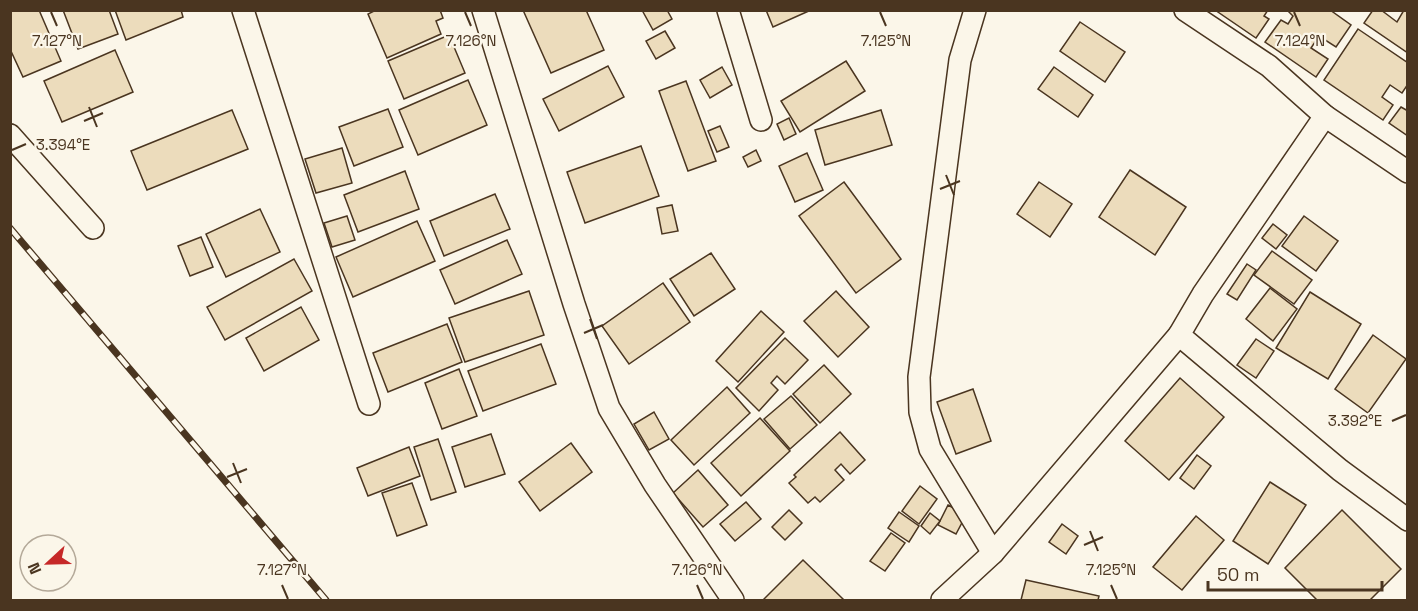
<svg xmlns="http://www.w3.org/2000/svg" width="1418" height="611" font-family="'Space Grotesk',sans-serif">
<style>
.building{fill:#ecdcbc;stroke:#4a3520;stroke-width:1.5}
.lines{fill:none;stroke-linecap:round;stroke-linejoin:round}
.minor-casing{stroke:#4a3520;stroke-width:24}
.minor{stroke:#fbf6e9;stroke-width:21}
.rail-casing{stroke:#4a3520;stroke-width:7}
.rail{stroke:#fbf6e9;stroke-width:4.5;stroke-dasharray:14;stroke-linecap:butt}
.ticks{fill:none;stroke:#4a3520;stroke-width:2}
.ticks-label{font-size:15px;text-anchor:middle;fill:#4a3520;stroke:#fbf6e9;stroke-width:4.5;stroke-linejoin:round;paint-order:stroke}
</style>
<rect width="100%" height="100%" fill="#fbf6e9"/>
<g class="building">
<polygon points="10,10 39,10 61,61 23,77 10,49"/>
<polygon points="63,10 109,10 118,34 78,49"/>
<polygon points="115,10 181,10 183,17 126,40"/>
<polygon points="376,10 440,10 443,18 436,21 441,34 387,58 368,14"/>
<polygon points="523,10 586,10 604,50 551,73"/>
<polygon points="642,10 667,10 672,19 653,30"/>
<polygon points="766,10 811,10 773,27"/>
<polygon points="1215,10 1268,10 1264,16 1269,19 1256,38"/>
<polygon points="1287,10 1330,10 1351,25 1336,47 1319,36 1311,48 1328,59 1316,77 1265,42 1281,20 1288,24 1293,16"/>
<polygon points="1373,10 1381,10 1397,22 1404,10 1408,10 1408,53 1364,23"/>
<polygon points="1080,22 1125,52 1105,82 1060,51"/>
<polygon points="1358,29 1408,63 1408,84 1402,93 1390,85 1382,97 1393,105 1383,120 1324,80"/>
<polygon points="665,31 675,48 656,59 646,41"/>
<polygon points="449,35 465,73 404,99 388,61"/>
<polygon points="115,50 133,92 62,122 44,81"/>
<polygon points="846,61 865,91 800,132 781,101"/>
<polygon points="608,66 624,97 559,131 543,99"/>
<polygon points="722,67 732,85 710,98 700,80"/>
<polygon points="1054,67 1093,95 1078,117 1038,89"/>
<polygon points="468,80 487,125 418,155 399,110"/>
<polygon points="686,81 716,161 688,171 659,91"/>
<polygon points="1401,107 1408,111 1408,136 1389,123"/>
<polygon points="388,109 403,147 354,166 339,127"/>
<polygon points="232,110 248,149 147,190 131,151"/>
<polygon points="881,110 892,145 825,165 815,130"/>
<polygon points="789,118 796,134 784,140 777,124"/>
<polygon points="720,126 729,147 717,152 708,131"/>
<polygon points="641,146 659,196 585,223 567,172"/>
<polygon points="342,148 352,183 316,193 305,159"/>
<polygon points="756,150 761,161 748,167 743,157"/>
<polygon points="807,153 823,190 795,202 779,166"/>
<polygon points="1130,170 1186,207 1155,255 1099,217"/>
<polygon points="405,171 419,209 358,232 344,195"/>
<polygon points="844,182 901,259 856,293 799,216"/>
<polygon points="1039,182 1072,204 1050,237 1017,214"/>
<polygon points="495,194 510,229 444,256 430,221"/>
<polygon points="672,205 678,231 662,234 657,208"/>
<polygon points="260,209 280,252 226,277 206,234"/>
<polygon points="347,216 355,240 332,247 324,223"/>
<polygon points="1304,216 1338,241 1316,271 1282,246"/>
<polygon points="417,221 435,261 353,297 336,257"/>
<polygon points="1273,224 1287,235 1276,249 1262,238"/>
<polygon points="201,237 213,267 190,276 178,246"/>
<polygon points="507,240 522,274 455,304 440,270"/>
<polygon points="1272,251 1312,280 1294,304 1254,275"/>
<polygon points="711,253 735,289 694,316 670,279"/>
<polygon points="294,259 312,291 225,340 207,307"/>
<polygon points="1247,264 1256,270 1237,300 1227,294"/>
<polygon points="663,283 690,322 629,364 602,326"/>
<polygon points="1270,288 1297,309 1273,341 1246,319"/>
<polygon points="529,291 544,335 465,362 449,318"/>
<polygon points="836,291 869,327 838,357 804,321"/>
<polygon points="1310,292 1361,324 1328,379 1276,348"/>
<polygon points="301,307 319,340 264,371 246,338"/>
<polygon points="761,311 784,332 738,382 716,361"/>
<polygon points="447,324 462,362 388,392 373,353"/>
<polygon points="1373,335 1406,359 1368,413 1335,389"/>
<polygon points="785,338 808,360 785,384 777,376 771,383 778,390 759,411 736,388"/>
<polygon points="1256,339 1274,351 1256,378 1237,365"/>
<polygon points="541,344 556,384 483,411 468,371"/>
<polygon points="824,365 851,394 820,423 793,394"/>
<polygon points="459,369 477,416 442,429 425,383"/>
<polygon points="1180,378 1224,417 1169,480 1125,441"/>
<polygon points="727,387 750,413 694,465 671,440"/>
<polygon points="973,389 991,441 956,454 937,402"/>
<polygon points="791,396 817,425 790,449 764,419"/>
<polygon points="654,412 669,439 649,450 634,424"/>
<polygon points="760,418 790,451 741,496 711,463"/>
<polygon points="840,432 865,460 850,474 841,464 835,470 844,480 820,502 815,497 808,503 789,483 796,477 794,475"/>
<polygon points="491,434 505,474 465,487 452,447"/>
<polygon points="438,439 456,492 431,500 414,447"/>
<polygon points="571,443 592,472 540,511 519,482"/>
<polygon points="409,447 420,476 368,496 357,468"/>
<polygon points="1197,455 1211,466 1194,489 1180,478"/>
<polygon points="698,470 728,505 703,527 673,493"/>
<polygon points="1270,482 1306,505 1268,564 1233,541"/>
<polygon points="412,483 427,525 397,536 382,493"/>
<polygon points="920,486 937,499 919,524 902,511"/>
<polygon points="746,502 761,519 735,541 720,524"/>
<polygon points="948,505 966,515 956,534 938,525"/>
<polygon points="789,510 802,523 785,540 772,527"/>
<polygon points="1342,510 1401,569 1370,600 1317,600 1285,568"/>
<polygon points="899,512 919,526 909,542 888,528"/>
<polygon points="930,513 940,521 930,534 921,526"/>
<polygon points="1196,516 1224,540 1182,590 1153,567"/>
<polygon points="1062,524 1078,536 1066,554 1049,542"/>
<polygon points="891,533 905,543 885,571 870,561"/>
<polygon points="803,560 844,600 763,600"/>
<polygon points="1026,580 1099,596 1098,600 1021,600"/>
</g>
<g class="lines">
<defs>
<g id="minor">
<polyline points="243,10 369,404"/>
<polyline points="483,10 574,304 609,408 655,485 733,600"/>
<polyline points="728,10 761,120"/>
<polyline points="975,10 960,60 919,377 920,412 930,449 993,553"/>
<polyline points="1185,10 1269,66 1325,116 1408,172"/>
<polyline points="1325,116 1203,294 1179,335 1340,470 1408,520"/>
<polyline points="10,135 93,228"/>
<polyline points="942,600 993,553 1179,335"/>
</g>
</defs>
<use href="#minor" class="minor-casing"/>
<use href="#minor" class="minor"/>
<defs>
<polyline id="rail" points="10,228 326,600"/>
</defs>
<use href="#rail" class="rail-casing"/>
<use href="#rail" class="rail"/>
</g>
<path class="ticks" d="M51,12l6,14M465,12l6,14M880,12l6,14M1294,12l6,14M89,107l8,20M84,121l19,-8M12,150l14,-6M946,175l8,20M940,189l20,-8M590,319l7,20M584,333l19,-8M1392,421l14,-6M233,463l8,20M227,477l20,-8M1090,531l8,20M1084,545l19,-8M282,585l6,14M697,585l6,14M1111,585l6,14"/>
<g class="ticks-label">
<text x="57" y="46">7.127°N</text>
<text x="471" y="46">7.126°N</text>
<text x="886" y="46">7.125°N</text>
<text x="1300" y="46">7.124°N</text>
<text x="63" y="150">3.394°E</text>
<text x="1355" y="426">3.392°E</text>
<text x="282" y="575">7.127°N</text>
<text x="697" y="575">7.126°N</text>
<text x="1111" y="575">7.125°N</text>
</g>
<rect width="1418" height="611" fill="none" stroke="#4a3520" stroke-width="24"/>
<g transform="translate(48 563) rotate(248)"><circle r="28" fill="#fbf6e9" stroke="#b4a999" stroke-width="1.5"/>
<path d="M0-4.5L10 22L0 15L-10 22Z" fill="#c62828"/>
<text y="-9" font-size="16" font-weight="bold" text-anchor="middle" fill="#4a3520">N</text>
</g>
<path d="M1208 581v9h174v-9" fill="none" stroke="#4a3520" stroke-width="3"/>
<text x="1217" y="581" font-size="18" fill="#4a3520" stroke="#fbf6e9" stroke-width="4.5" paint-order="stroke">50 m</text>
</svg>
